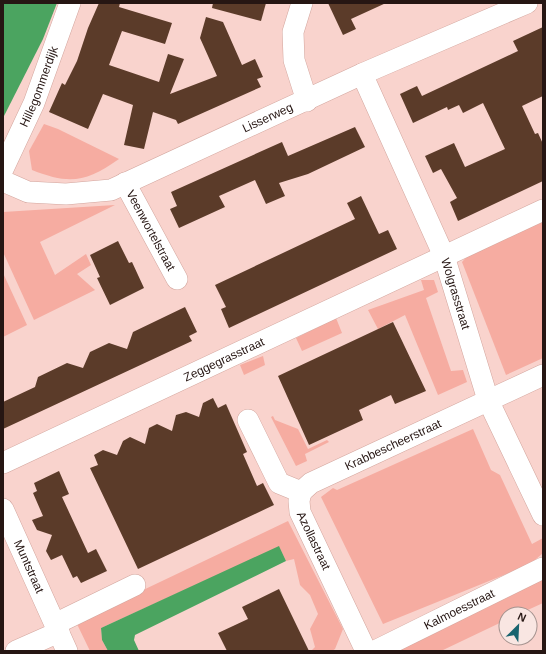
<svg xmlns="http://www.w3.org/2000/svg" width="546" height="654" font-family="Arial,sans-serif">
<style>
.green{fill:#f6aca1}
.water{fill:#4ba460}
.building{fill:#5b3b29}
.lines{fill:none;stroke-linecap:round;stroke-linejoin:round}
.minor-casing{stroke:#d3a69e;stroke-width:22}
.minor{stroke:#fff;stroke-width:21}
.labels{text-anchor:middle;stroke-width:4;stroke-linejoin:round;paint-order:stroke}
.street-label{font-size:12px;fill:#261613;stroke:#f9e6e2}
</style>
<rect width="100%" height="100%" fill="#f9d3cd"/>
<g class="green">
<path d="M44,124l14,5 61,30c-33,23 -49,26 -87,11l-3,-19z"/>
<polygon points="115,205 40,242 55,275 86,254 91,265 77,274 95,290 34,320 3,252 3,212"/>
<polygon points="543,218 543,358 506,375 462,262 473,250"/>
<polygon points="3,273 27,325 3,337"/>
<polygon points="421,280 434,280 438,292 426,298 451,371 463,370 467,382 438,395 405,315 378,329 368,310 424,290"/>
<polygon points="336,318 342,333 302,351 296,338"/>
<polygon points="263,356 265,365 244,375 240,365"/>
<polygon points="273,416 275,420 298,429 308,449 327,440 329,442 305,454 307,461 296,466 271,417"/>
<polygon points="473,429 491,470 500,475 532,544 543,538 543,553 535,560 536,562 383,624 321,497 333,488 337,490"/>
<polygon points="288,521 343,629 335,649 332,651 311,651 315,647 310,629 318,614 310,595 300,585 294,559 286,561 279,547 101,628 102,640 108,651 90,651 76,622"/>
<polygon points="543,579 543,603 519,614 506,614 506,620 441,651 390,651"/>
</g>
<g class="water">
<polygon points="3,3 57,3 43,39 3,118"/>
<polygon points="279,546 286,561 135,635 134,640 139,651 108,651 102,640 101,628"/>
</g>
<g class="building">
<polygon points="99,3 120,3 119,7 172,23 165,44 122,31 109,65 159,82 168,54 184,59 170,94 217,76 200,38 206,17 223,22 242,65 255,59 263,77 257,79 261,87 178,124 176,120 153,112 144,149 124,145 133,105 103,94 88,129 49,112 62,83 65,85 77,61 88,28"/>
<polygon points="213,3 266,3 261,21 212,8"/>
<polygon points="328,3 386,3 351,19 356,29 343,35"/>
<polygon points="543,27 543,96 522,106 535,134 538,133 543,144 543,181 458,221 450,202 457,198 441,169 433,173 425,156 454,143 465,167 505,149 483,103 463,113 459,105 448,110 447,107 413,123 400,94 417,86 422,96 518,51 513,41"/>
<polygon points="355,127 365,147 308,174 279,183 285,196 266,204 255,180 219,196 225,207 179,228 170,209 177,206 171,192 282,142 288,156"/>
<polygon points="361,196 379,234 388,230 397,249 229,328 221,309 226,307 215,285 355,219 347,203"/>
<polygon points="118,241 129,263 132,262 144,288 110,305 97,278 100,277 90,255"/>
<polygon points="185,307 197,332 189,336 192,341 3,429 3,402 35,387 38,377 67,363 83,368 90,352 109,343 127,349 133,332"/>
<polygon points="393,322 426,391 395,404 391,395 359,410 363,420 309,445 278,376"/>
<polygon points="213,398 218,408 226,404 247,452 243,454 257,486 263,483 274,505 138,569 90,468 98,465 94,455 103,450 117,455 123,441 130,437 145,444 149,428 157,424 172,431 176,415 186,412 199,417 203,403"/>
<polygon points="59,471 69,494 62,497 88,553 96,549 107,571 81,583 77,576 73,578 62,555 51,560 46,551 52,535 37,530 32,520 43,516 33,493 37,491 34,483"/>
<polygon points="279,589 309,651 227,651 218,633 248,619 242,607"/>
</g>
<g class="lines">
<defs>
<g id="minor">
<polyline points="302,3 293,32 294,60 307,101"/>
<path id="s1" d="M362,74l82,182 44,144 55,115"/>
<path id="s2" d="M3,169l31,-66 36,-100"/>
<path id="s3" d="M3,181l25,11 38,2 45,-4 251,-116 165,-71"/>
<path id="s4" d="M125,183l52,96"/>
<path id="s5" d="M248,420l31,63 22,9 -2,9 1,11 66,139"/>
<path id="s6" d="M3,463l540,-253"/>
<path id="s7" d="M301,492l10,-9 232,-108"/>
<path id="s8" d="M3,509l64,142"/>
<polyline points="55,624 135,585"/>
<polyline points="16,651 59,632"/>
<path id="s9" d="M375,651l168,-83"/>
</g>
</defs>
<use href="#minor" class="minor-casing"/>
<use href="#minor" class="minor"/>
</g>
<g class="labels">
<g class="street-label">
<text dy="4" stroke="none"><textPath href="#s2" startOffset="90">Hillegommerdijk</textPath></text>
<text dy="4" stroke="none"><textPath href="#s3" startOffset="283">Lisserweg</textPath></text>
<text dy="4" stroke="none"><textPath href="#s4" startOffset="54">Veenwortelstraat</textPath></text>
<text dy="4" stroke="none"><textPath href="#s1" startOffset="239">Wolgrasstraat</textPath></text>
<text dy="4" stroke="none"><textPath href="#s6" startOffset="244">Zeggegrasstraat</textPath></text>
<text dy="4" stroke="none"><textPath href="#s7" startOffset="104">Krabbescheerstraat</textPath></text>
<text dy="4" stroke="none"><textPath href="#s5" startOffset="146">Azollastraat</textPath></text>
<text dy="4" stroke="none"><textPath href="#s8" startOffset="63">Muntstraat</textPath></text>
<text dy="4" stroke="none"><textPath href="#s9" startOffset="94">Kalmoesstraat</textPath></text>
</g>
</g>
<rect width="546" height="654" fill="none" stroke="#261613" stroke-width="8"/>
<g transform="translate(518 626) rotate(24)"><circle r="19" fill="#f9e6e2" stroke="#a5938f"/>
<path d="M0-3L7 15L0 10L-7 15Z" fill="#19646f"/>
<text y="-6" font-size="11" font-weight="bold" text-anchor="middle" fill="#261613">N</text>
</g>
</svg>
